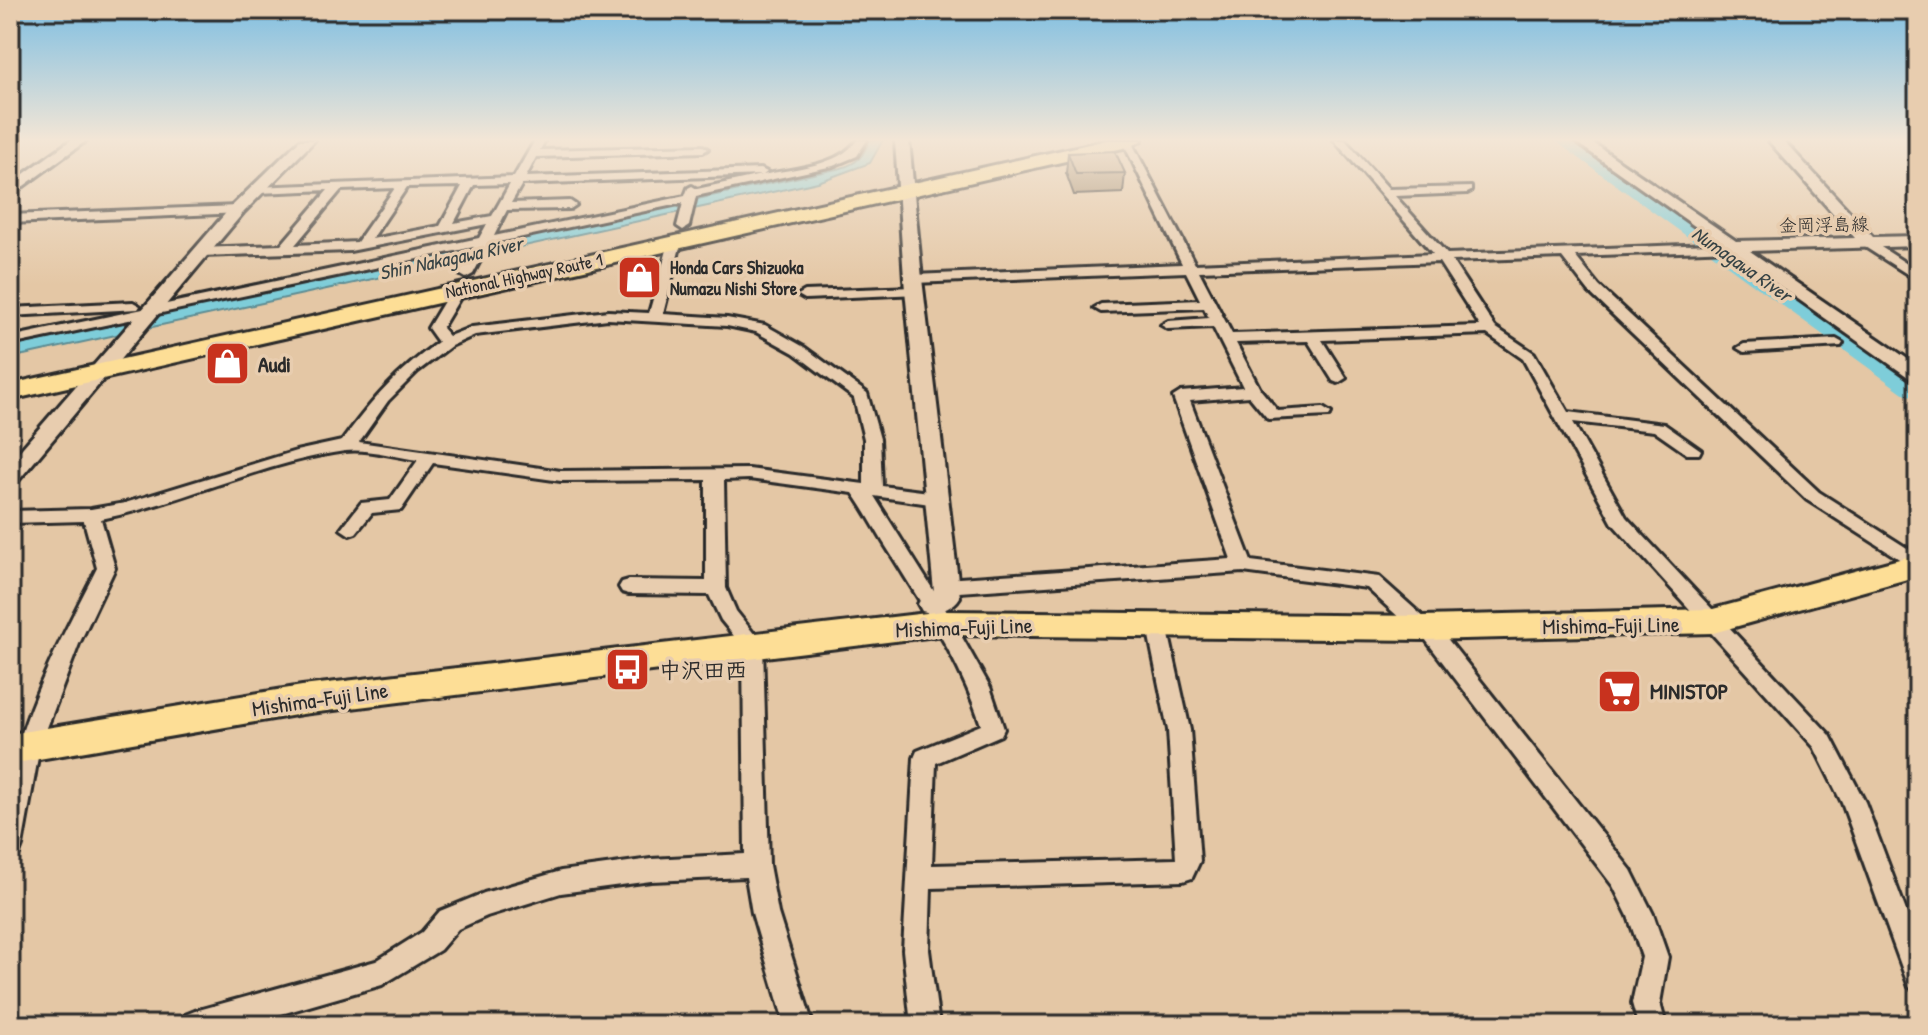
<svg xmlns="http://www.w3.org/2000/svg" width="1928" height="1035" font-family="'Patrick Hand','Klee One',sans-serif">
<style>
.water{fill:#7ecdd9;stroke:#5d8c93;stroke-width:2}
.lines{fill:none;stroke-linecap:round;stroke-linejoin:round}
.river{fill:#7ecdd9;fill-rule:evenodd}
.minor-casing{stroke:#2b2b2b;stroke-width:6}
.tertiary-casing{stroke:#2b2b2b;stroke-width:6}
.primary-casing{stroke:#2b2b2b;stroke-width:6}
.trunk-casing{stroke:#2b2b2b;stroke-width:6}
.minor{fill:#e8cdaf;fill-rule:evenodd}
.tertiary{fill:#e8cdaf;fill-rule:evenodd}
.primary{fill:#fdde96;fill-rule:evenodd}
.trunk{fill:#fdde96;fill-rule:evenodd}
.wall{fill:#a1896a;stroke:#2b2b2b;stroke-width:2}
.building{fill:#bb9f7b;stroke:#2b2b2b;stroke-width:2}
.labels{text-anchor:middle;stroke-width:7;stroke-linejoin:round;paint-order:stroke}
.far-street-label{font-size:18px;fill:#2b2b2b;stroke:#e8cdaf}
.far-poi-label{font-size:18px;font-weight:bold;fill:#2b2b2b;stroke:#e8cdaf;text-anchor:start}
.far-water-label{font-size:20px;font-style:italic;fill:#374345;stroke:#e8cdaf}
.poi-label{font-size:22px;font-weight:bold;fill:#2b2b2b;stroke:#e8cdaf;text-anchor:start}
.street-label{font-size:22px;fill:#2b2b2b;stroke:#e8cdaf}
</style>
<rect width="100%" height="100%" fill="#e4c7a5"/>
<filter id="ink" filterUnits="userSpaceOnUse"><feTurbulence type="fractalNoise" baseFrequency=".0125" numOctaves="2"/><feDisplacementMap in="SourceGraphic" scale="16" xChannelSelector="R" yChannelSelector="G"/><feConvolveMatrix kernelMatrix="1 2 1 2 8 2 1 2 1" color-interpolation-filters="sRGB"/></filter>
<g filter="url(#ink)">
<path class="water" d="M869,140h14l-13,23 -52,19 -808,176v-11l831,-179c17,-5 23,-12 28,-28z"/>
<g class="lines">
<polygon class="river" points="1554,140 1580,140 1918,373 1918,398 1906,395"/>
<defs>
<g id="minor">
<path d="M535,140h10l-5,10 163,-4 5,3 -5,3 -167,5 -10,20 235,-8 6,3 -4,3c30,-7 76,-8 94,-35h10l-10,16 -24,10 -137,30 -7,30 -6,4 -6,-4 6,-23 -194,41 -16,30 -7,4 -7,-4 15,-27 -464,98v-8l469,-99 8,-14 -137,27 -149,5 -6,-4 6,-4 80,-3 47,-55 -70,3 -4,-2v-4l260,-10zM761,175l-64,14 -5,-3 -4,2 -3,8 -191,40 13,-26 63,-1 6,-4 -6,-4 -59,2 11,-19zM510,184l-18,32 -38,7 20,-38zM462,186l-22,40 -68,13 35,-52zM395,188l-38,54 -62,3 46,-55z"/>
<path d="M1122,140l9,1 64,123 238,-10 -99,-114h11l44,49 82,-2v4l-4,2 -72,3 52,58 289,-11v6l-5,1 -156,6 24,30 220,206 99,63v16l-111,-71 -218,-208 -27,-35 -110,4 43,66 39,26 34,59 96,12 37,26 -2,4h-12l-33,-23 -81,-9 53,95 204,218 35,67 53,141v48l-9,-4 -67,-184 -28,-56 -201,-223 -90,-165 -36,-25 -165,6 24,38 -8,5 -5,-2 -25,-40 -72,2 24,46 18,22 45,-3 8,5 -2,3 -61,3 -19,-23 -59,5 61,160 128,16 48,43 7,2 197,248 22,44 15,43 -8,46 6,22h-28l-6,-22 10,-46 -14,-41 -15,-30 -191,-251 -6,-2 -49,-45 -124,-16 -298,21 -7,-2 -3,-5 3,-5 7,-2 286,-20 -58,-162 8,-5 62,-5 -30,-60 -45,2 -7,-4 7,-4 41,-3 -5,-10 -103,4 -7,-4 7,-4 99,-4 -14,-28 -273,11 -7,-4 7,-4 269,-11zM1439,262l41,64 -248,8 -33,-63z"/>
<polygon points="237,206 241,207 241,213 10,223 10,215"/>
<path d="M675,239l6,4 -18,71 64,4 38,7 39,22 63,46 13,46 2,47 55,7 9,6 -9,6 -63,-9 80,127 36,64 14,42 -3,6 -65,28 -4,102 244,-6 -8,-129 -21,-104 3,-5h14l3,5 23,104 10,131 -8,17 -9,3 -252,7 -2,62 10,75h-28l-8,-75 11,-192 3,-7 64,-26c-20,-62 -55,-114 -89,-169 -14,-21 -24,-42 -39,-63l-104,-14 -25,1 2,108 10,23 27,34 6,220 9,48 35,112h-28l-33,-112 -6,-36 -95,4 -90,12 -74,23 -29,13 -18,21 -58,35 -139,40h-62l4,-10 10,-4 181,-50 46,-29 18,-21 44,-18 77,-22 90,-12 94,-5 -2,-207 -22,-27 -12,-25 -80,-1 -7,-2 -3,-5 3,-5 7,-2 77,1v-101l-145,1 -128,-18 -32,47 -29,3 -16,20 -6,2 -9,-6 20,-26 29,-3 28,-40c-22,-3 -51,-12 -73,-9 -81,11 -163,52 -244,68l14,49 -36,76 -39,102 -18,100 -3,8 -9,3c0,-24 -3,-50 0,-74 9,-67 56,-154 87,-215l-13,-47 -74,2v-12l81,-2 34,-6 171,-52 46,-10c31,-42 54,-68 96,-99l-10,-14 24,-40 5,-1 7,4 -22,37 7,8 23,-9 136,-16 41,2 20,-70zM608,319l119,7 29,6 38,21 60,45 10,41v45l-115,-15 -188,2 -202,-29 29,-41 30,-30 33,-25 24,-11z"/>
<polygon points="1870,240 1918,271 1918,281 1865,247 1864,244"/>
<polygon points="914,287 921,291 919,294 805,299 798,295 805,291"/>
<polygon points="133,302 140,306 138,309 10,316 10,308"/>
<polygon points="1836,339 1843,343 1841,346 1744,352 1737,348 1744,344"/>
</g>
<g id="tertiary">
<polygon points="71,140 87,140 10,196 10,184"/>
<polygon points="300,140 315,140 243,213 18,481 10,483 10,462 231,207"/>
<path d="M895,140h14l13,139 38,318c-7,12 -25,18 -38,14l-4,-7 4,-7 12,-5 -30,-313z"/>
<polygon points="1573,140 1589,140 1736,241 1855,238 1768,140 1783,140 1873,237 1918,236 1918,246 1750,251 1918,366 1918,381 1911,379"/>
</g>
<polygon id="primary" points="1918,554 1918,576 1713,633 1423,640 944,635 302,714 10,764 10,734 302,686 944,611 1423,616 1713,609"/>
<polygon id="trunk" points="1107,140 1142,140 1132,146 10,400 10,384"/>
</defs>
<use href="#minor" class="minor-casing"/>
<use href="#tertiary" class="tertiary-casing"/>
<use href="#primary" class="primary-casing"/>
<use href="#trunk" class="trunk-casing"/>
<use href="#minor" class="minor"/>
<use href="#tertiary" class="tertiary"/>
<use href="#primary" class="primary"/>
<use href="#trunk" class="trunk"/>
</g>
<polygon class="wall" points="1068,153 1125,173 1123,193 1074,195 1066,173"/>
<polygon class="building" points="1115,151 1125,173 1076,174 1068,153"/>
</g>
<linearGradient id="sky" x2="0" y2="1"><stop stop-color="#7dbee2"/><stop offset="0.49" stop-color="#f3e6d6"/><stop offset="1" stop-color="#f3e6d6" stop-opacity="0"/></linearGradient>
<rect width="1928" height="285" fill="url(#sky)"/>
<defs>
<symbol id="shop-square" viewBox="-11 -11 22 22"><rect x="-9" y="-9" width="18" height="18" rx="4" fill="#c8321e" stroke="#e8cdaf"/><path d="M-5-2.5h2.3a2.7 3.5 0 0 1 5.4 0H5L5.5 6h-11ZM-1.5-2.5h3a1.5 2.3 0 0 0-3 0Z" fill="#fff"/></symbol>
<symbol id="bus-square" viewBox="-11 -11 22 22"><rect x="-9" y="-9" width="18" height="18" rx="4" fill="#c8321e" stroke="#e8cdaf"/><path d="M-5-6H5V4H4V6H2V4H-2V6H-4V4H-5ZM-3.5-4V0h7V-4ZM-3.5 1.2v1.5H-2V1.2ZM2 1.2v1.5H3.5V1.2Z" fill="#fff"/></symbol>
<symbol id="supermarket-square" viewBox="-11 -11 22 22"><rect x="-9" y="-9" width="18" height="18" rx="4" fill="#c8321e" stroke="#e8cdaf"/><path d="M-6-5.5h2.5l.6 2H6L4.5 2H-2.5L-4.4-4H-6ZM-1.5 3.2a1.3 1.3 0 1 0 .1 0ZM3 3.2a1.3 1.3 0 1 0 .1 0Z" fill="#fff"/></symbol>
</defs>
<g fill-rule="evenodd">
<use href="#shop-square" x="614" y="252" width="51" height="51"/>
<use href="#shop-square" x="202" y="338" width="51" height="51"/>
<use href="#bus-square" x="602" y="644" width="51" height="51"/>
<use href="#supermarket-square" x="1594" y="666" width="51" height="51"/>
</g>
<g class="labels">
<g class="far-street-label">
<text transform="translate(1824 225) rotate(-1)" y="6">金岡浮島線</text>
<text transform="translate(524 276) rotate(-12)" y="6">National Highway Route 1</text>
</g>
<g class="far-poi-label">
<text x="670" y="274">Honda Cars Shizuoka<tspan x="670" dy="21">Numazu Nishi Store</tspan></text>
</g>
<g class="far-water-label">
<text transform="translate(451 258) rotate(-12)" y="7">Shin Nakagawa River</text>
<text transform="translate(1742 264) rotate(35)" y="7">Numagawa River</text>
</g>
<g class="poi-label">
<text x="258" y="372">Audi</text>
<text x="659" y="678">中沢田西</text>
<text x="1650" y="699">MINISTOP</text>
</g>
<g class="street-label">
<text transform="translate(1611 625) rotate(-1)" y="8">Mishima-Fuji Line</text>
<text transform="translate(964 627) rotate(-2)" y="8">Mishima-Fuji Line</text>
<text transform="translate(320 699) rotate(-8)" y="8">Mishima-Fuji Line</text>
</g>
</g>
<rect width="1928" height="1035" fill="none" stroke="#e8cdaf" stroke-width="40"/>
<rect x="20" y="20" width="1888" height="995" fill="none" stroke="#2b2b2b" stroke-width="3" filter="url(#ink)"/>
</svg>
